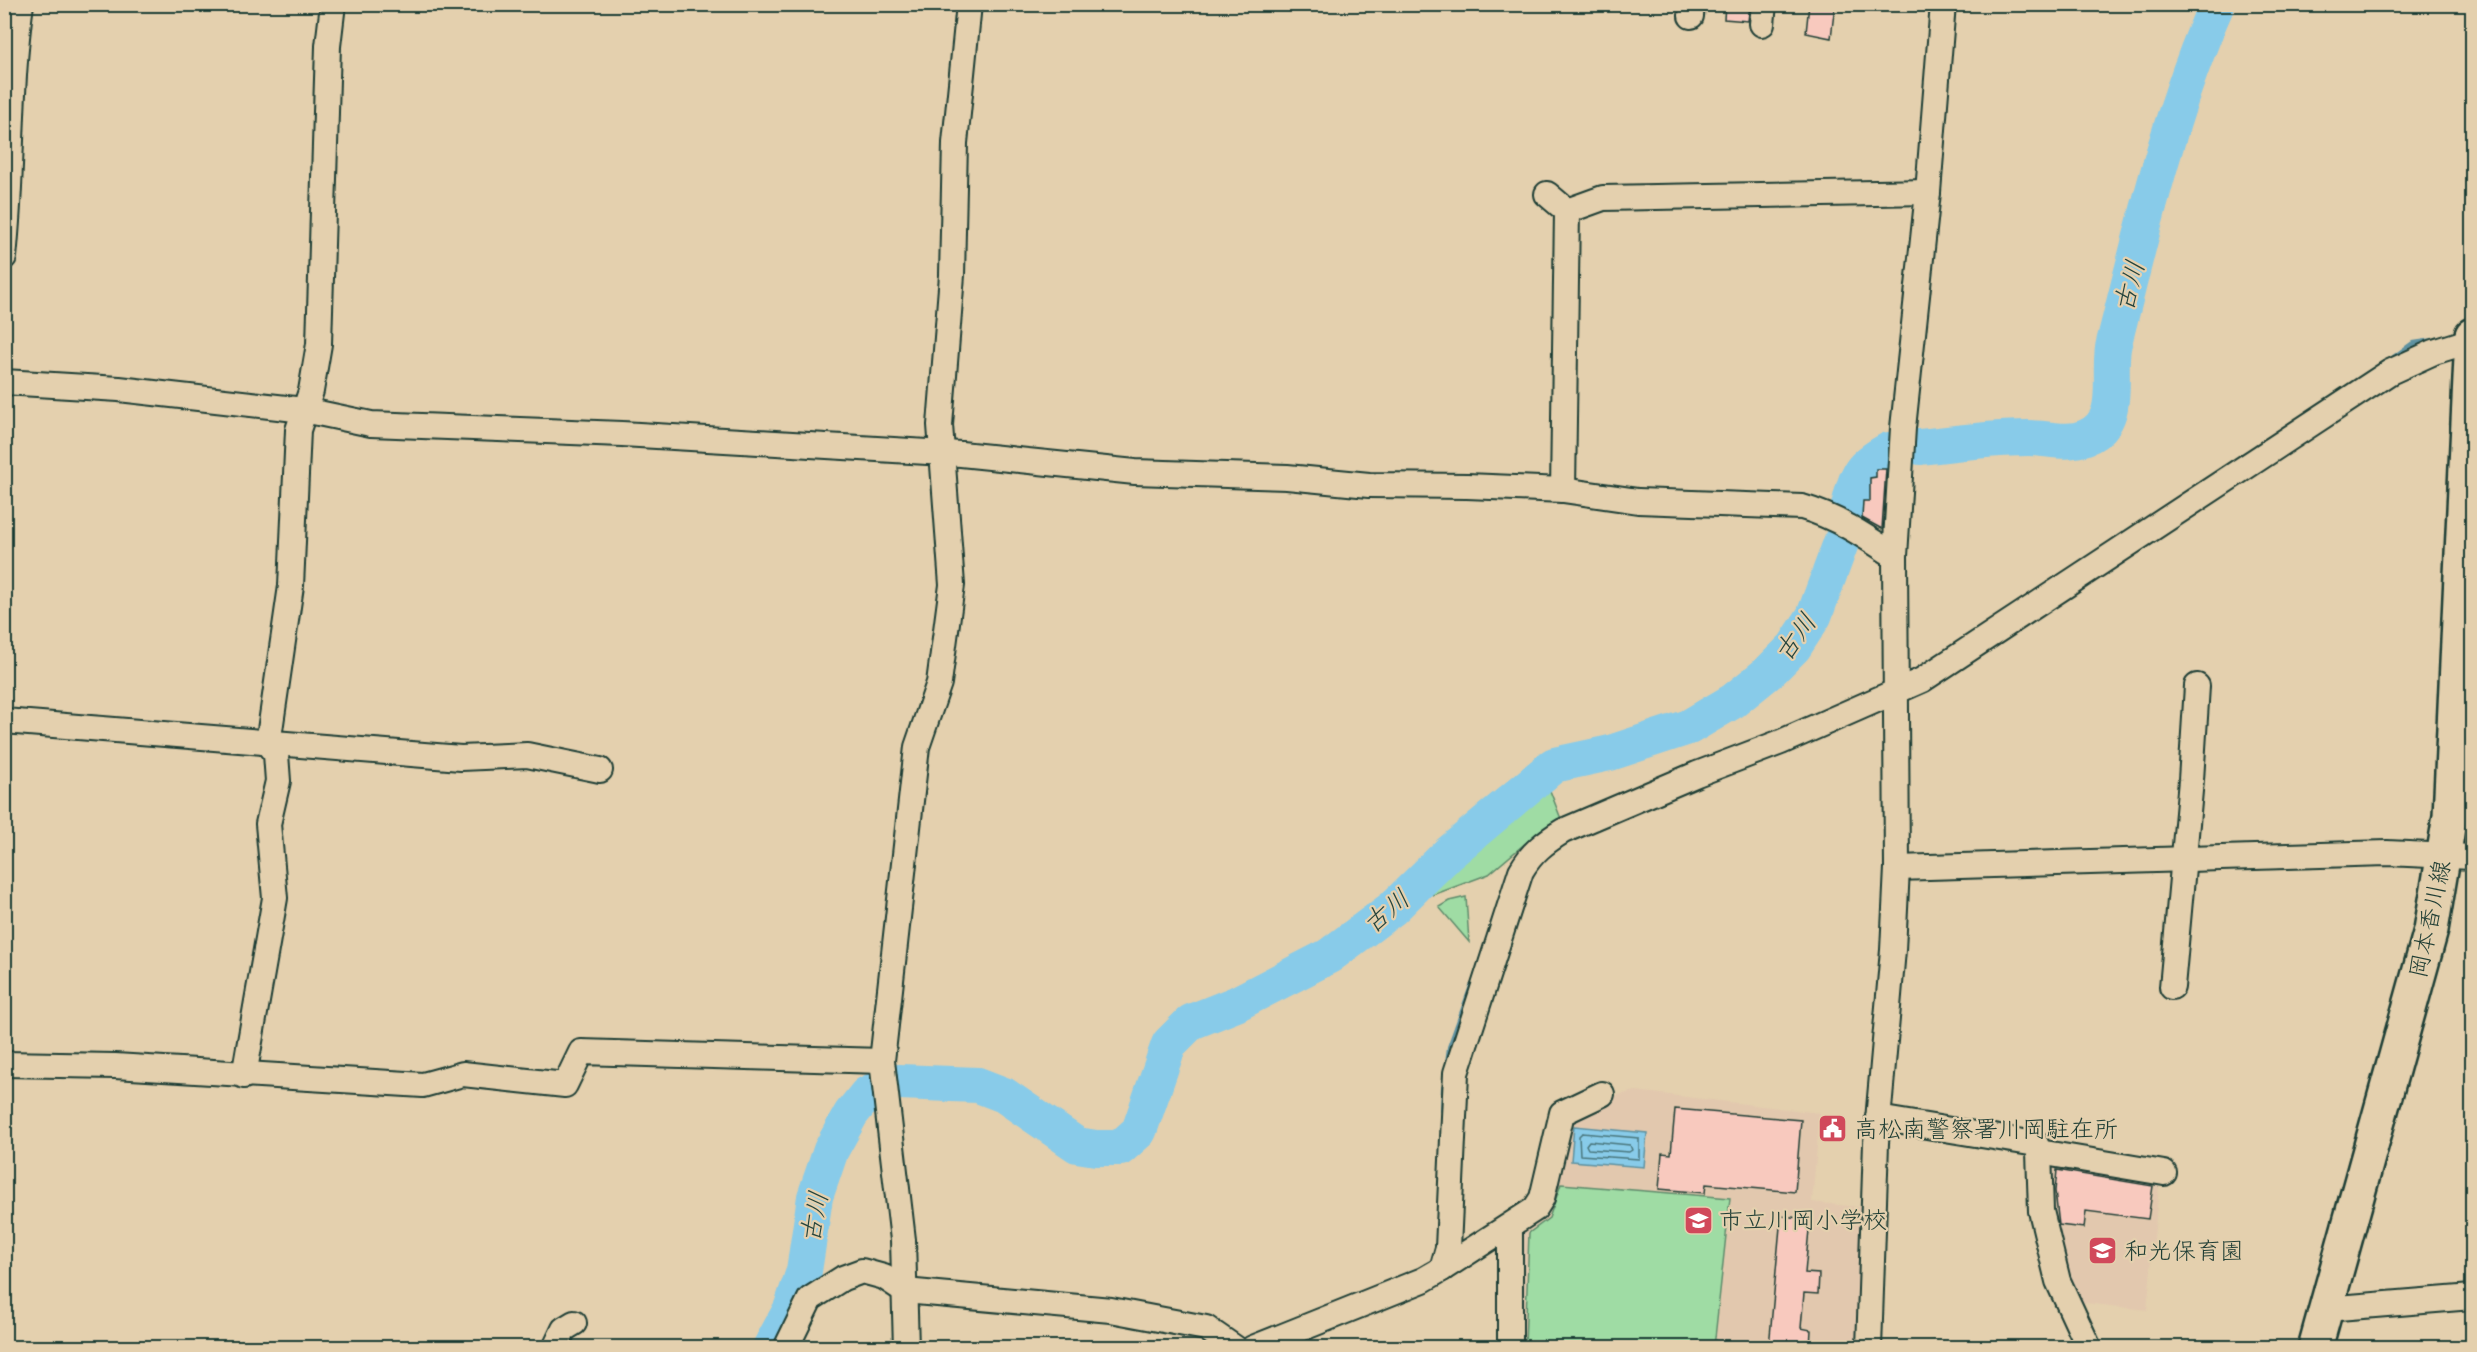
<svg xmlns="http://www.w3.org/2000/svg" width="2477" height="1352" font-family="Caveat,'Klee One',sans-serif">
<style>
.built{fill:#e2c8ae}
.green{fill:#9fdca4;stroke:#5f8c6c;stroke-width:1.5}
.water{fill:#88cbe9;stroke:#5e92a1;stroke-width:1.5}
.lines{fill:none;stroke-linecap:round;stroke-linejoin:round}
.shore{stroke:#49767c;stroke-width:1.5}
.stream{stroke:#5e92a1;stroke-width:6}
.river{stroke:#88cbe9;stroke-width:36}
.building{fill:#f8c9be;stroke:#1f3d34;stroke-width:1.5}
.street-casing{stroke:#1f3d34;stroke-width:28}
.secondary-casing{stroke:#1f3d34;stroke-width:38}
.street{stroke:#e4d0ae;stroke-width:24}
.secondary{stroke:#e4d0ae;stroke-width:33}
.labels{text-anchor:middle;stroke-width:4.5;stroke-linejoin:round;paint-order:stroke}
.street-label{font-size:24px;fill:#1f3d34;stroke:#e4d0ae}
.poi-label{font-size:24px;fill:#1f3d34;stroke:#e4d0ae;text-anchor:start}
.water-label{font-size:26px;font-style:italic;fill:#24443d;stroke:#e4d0ae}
</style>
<rect width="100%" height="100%" fill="#e4d0ae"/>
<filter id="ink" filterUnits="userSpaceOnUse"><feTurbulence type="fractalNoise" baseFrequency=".0167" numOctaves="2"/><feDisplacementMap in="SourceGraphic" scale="12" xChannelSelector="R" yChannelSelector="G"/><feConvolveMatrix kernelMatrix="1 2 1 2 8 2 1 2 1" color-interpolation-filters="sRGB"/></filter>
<g filter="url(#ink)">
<g class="built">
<polygon points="1636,1091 1820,1113 1812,1202 1867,1208 1857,1347 1518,1348 1520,1227 1567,1120 1614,1096"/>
<polygon points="2046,1156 2160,1176 2147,1310 2076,1302 2062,1278"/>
</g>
<g class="green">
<polygon points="1556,778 1549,788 1561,819 1541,830 1489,874 1433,895 1430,886 1543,782"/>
<polygon points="1466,897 1469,942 1439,907 1449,901"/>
<polygon points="1561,1184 1730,1198 1714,1347 1525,1347 1529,1233 1549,1218"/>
</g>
<polygon class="water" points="1574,1126 1647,1133 1644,1167 1571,1161"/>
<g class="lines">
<g class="shore">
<polygon points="1582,1133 1639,1138 1639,1159 1580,1155 1579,1136"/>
<polygon points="1589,1141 1630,1145 1632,1150 1629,1152 1588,1149 1586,1145"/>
</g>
<g class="stream">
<polyline points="2391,360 2413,344 2433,341"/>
<polyline points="1448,1062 1450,1047 1472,986"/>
<polyline points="1443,1110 1444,1087"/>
</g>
<g class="river">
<path d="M1920,447c35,-4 72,-9 108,-9 20,0 39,7 58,-1 39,-16 20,-64 28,-94 29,-114 55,-231 103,-339"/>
<path d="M1849,506c8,-32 10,-40 40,-56"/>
<polyline points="899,1082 978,1085 1004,1095 1077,1145 1096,1148 1120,1148 1139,1131 1169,1044 1191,1022 1236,1004 1329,956 1393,908 1448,854 1554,765 1610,753 1689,727 1733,701 1769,672 1794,647 1814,616 1842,540"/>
<polyline points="770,1348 791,1309 804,1271 815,1197 831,1150 851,1114 867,1094 871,1092"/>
</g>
</g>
<g class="building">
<polygon points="1725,4 1750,4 1748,21 1724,19"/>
<polygon points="1809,4 1835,4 1831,38 1806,33"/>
<polygon points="1876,469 1886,469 1882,529 1862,518 1863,501 1870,501 1870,478 1876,477"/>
<polygon points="1675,1109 1801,1120 1795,1192 1706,1184 1705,1193 1659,1189 1662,1153 1671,1154"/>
<polygon points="2057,1170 2153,1186 2148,1219 2086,1211 2084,1228 2059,1225 2055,1191"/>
<polygon points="1781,1216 1810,1219 1805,1273 1819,1274 1818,1294 1804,1293 1801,1328 1811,1330 1810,1347 1769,1347"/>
</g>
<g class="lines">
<defs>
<g id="street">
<polyline points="1691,16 1692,4"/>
<polyline points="1762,24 1764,4"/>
<polyline points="1547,194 1567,211 1563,490"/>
<polyline points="1567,211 1603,198 1928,192"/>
<path d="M4,257c9,-84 5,-169 17,-253"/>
<path d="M4,382l115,7 185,21 67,14 251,10 339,20 174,18 152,5 82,8 98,1 96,4 75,11 164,6c35,10 63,29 93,49"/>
<polyline points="4,721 461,758 527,755 600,770"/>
<polyline points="1897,868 2387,853 2472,857"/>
<polyline points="2172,987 2191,780 2197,686"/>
<polyline points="4,1064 115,1066 423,1085 463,1074 565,1085 581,1052 882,1061"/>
<polyline points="244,1076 275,898 268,824 278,781 276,754 268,744 291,586 298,430 311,391 319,344 328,46 333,4"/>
<polyline points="1878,1118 2036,1144 2039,1152 2041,1211 2058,1281 2089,1348"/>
<polyline points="2039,1152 2164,1173"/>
<polyline points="1442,1269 1535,1209 1542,1198 1562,1113 1602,1094"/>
<polyline points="2326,1309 2472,1297"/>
<polyline points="555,1348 564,1329 574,1323"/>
<polyline points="786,1348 810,1299 843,1278 862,1271 884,1277 905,1291 1111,1310 1206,1328 1235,1348"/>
<polyline points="906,1348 903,1240 882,1061 917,747 939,683 952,585 940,425 952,275 955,143 969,4"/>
<path d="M1253,1348l170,-68 19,-11 6,-21 8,-175 65,-202c11,-19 24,-29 42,-40l134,-57 84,-32 141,-62 468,-308 44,-20 38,-12"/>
<polyline points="1510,1348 1510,1227"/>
<polyline points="1869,1348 1876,1143 1893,950 1897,868 1895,556 1903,428 1928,192 1943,4"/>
</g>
<polyline id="secondary" points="2315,1348 2431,930 2450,816 2472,335"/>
</defs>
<use href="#street" class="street-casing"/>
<use href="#secondary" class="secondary-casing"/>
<use href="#street" class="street"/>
<use href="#secondary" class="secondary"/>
</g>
</g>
<defs>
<symbol id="civic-square" viewBox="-11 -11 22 22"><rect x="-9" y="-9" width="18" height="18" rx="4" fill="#d1495b" stroke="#e4d0ae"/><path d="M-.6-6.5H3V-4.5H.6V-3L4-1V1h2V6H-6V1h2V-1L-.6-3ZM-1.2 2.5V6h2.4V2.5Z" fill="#fff"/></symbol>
<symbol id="school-square" viewBox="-11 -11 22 22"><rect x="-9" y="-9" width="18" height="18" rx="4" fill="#d1495b" stroke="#e4d0ae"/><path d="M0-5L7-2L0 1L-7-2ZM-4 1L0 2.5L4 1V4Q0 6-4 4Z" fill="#fff"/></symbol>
</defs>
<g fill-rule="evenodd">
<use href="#civic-square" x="1816" y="1112" width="33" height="33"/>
<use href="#school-square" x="1682" y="1204" width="33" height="33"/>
<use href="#school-square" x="2086" y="1234" width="33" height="33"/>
</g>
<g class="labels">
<g class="street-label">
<text transform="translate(2430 919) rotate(-78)" y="8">岡本香川線</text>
</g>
<g class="poi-label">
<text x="1854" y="1137">高松南警察署川岡駐在所</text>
<text x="1719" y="1228">市立川岡小学校</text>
<text x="2124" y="1259">和光保育園</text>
</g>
<g class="water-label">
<text transform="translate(2129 286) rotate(-75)" y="9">古川</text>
<text transform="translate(1795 637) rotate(-54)" y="9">古川</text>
<text transform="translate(1386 911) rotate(-40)" y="9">古川</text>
<text transform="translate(814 1217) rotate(-79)" y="9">古川</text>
</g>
</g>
<rect width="2477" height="1352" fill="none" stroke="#e4d0ae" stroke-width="24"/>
<rect x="12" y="12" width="2453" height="1328" fill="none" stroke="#1f3d34" stroke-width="2" filter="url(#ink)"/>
</svg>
